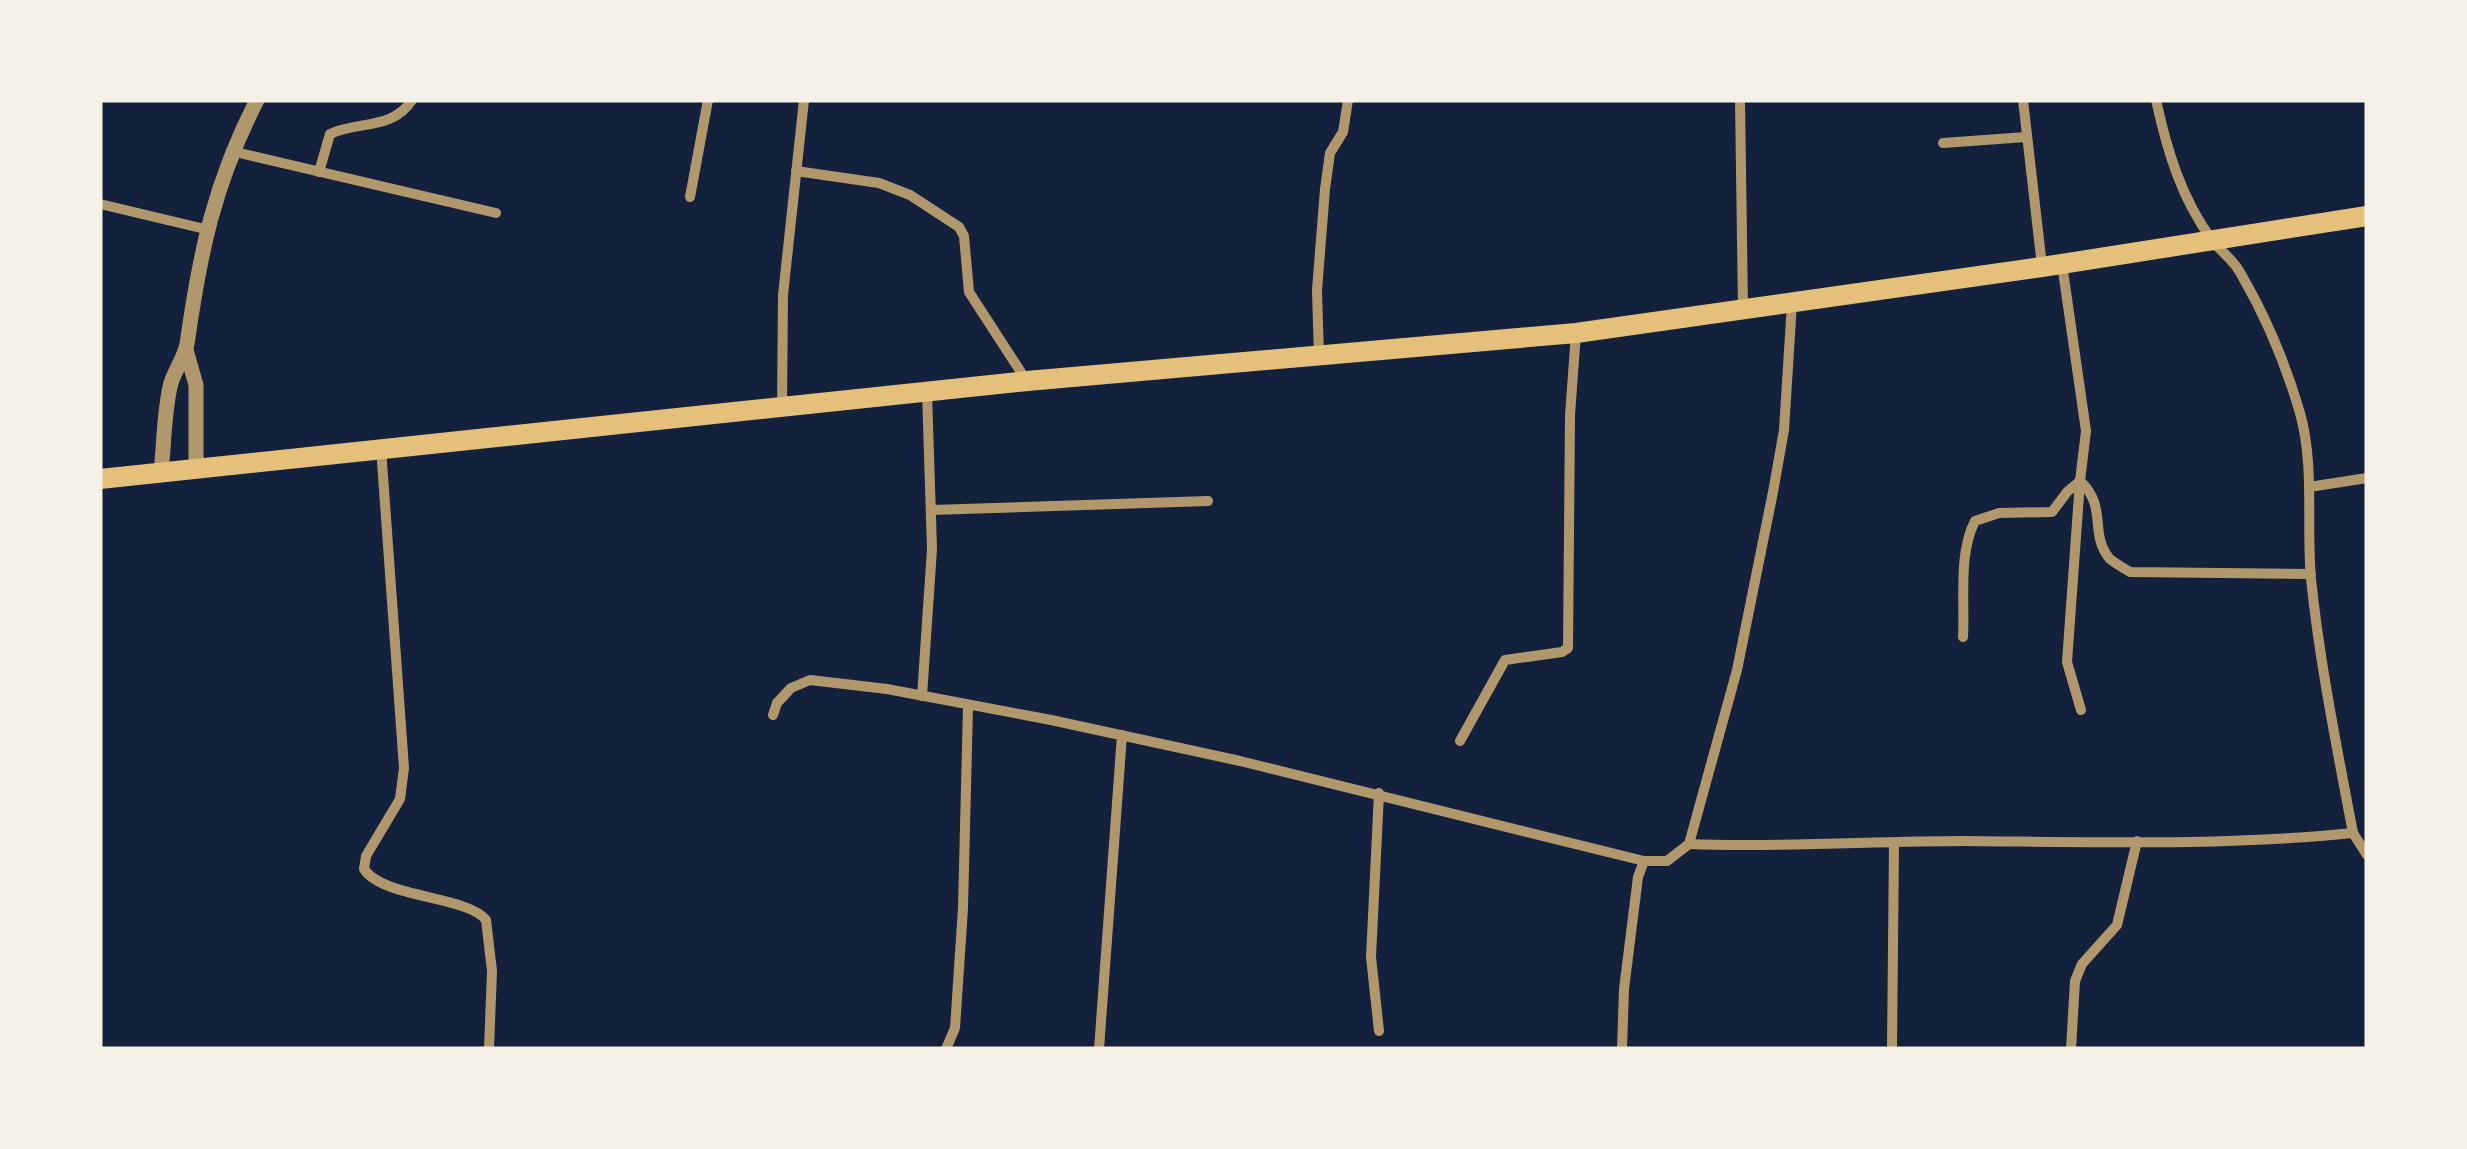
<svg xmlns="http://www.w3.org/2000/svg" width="2467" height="1149" font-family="'Noto Serif',serif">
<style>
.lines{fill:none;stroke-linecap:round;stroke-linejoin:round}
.minor{stroke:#b1986c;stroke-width:10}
.tertiary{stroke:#b1986c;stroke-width:15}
.primary{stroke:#e5c07b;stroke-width:20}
</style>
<rect width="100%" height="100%" fill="#14213d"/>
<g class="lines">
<g class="minor">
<polyline points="1740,100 1743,308"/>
<polyline points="2023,100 2042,266"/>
<path d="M2156,100c11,50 25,98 56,140 9,12 22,20 29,34 25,43 45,91 59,139 15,54 6,111 11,166 9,86 26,169 42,254l14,22"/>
<polyline points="1943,143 2026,137"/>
<polyline points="231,151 496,213"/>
<polyline points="796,171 879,183 910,195 959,227 964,236 969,292 1026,380"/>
<path d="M319,172l11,-38c27,-13 63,-4 82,-34"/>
<polyline points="690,197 708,100"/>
<polyline points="100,204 205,229"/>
<polyline points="2062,264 2086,431 2080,481 2067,662 2081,710"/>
<polyline points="1319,357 1317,290 1325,189 1330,153 1343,132 1348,100"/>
<polyline points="782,408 783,295 804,100"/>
<path d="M381,448l23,320 -4,31 -34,57 -2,13c18,29 104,27 122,51l6,51 -3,78"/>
<polyline points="2309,487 2367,478"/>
<polyline points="931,510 1208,501"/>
<path d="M1963,637c2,-35 -5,-84 12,-116l24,-8 53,-1 15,-20 13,-11c28,26 9,52 29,77 5,5 15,10 21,14l181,2"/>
<polyline points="922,696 932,549 927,392"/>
<polyline points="773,715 777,703 791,688 810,680 887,689 1051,720 1240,761 1644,861"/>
<polyline points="1460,741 1505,660 1562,652 1568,648 1570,415 1576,333"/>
<polyline points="1379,793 1371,957 1379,1031"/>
<path d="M1689,844c92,4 183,-3 275,-3 129,1 261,5 389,-8"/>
<polyline points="946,1049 955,1028 963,908 968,707"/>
<polyline points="1099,1049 1122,735"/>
<polyline points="1622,1049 1624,989 1638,877 1644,861 1667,861 1689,844 1737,670 1773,492 1784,430 1792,303"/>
<polyline points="1892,1049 1894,843"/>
<polyline points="2071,1049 2075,981 2082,964 2117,925 2137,841"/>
</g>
<g class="tertiary">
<polyline points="186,350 196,385 196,469"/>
<path d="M161,472c3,-27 3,-58 9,-85 3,-15 14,-27 17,-43 13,-92 27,-160 70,-244"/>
</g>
<polyline class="primary" points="100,479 1027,381 1576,333 2042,267 2367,216"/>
</g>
<rect width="2467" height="1149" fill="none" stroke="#f6f1e7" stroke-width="205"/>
</svg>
